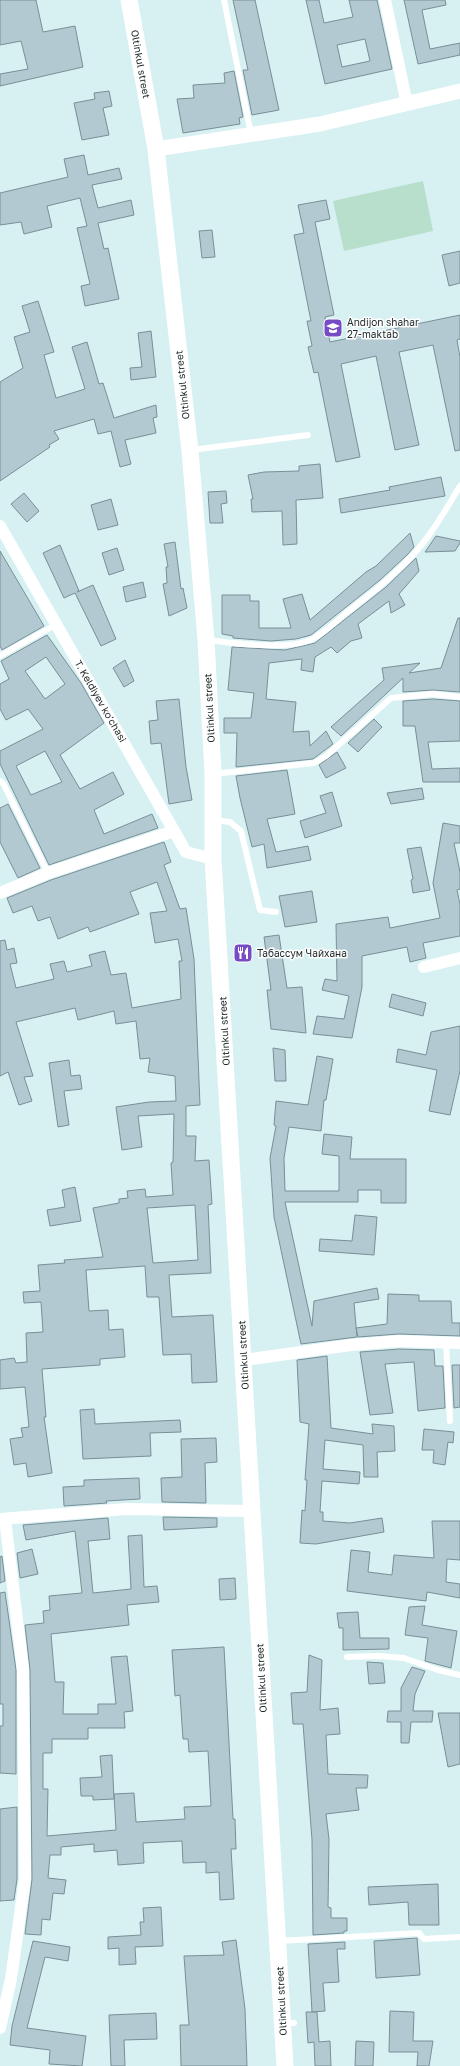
<svg xmlns="http://www.w3.org/2000/svg" width="460" height="2066" font-family="'Golos Text',sans-serif">
<style>
.green{fill:#b8decc}
.building{fill:#b2c9d2;stroke:#798f97;fill-rule:evenodd}
.lines{fill:none;stroke-linecap:round;stroke-linejoin:round}
.service{stroke:#fff;stroke-width:6}
.minor{stroke:#fff;stroke-width:12}
.tertiary{stroke:#fff;stroke-width:15}
.secondary{stroke:#fff;stroke-width:17}
.labels{text-anchor:middle;stroke-width:3;stroke-linejoin:round;paint-order:stroke}
.street-label{font-size:10px;fill:#1e2829;stroke:#fff}
.poi-label{font-size:10px;fill:#1e2829;stroke:#fff;text-anchor:start}
</style>
<rect width="100%" height="100%" fill="#d7f1f3"/>
<polygon class="green" points="423,181 433,231 344,251 333,201"/>
<g class="building">
<polygon points="0,0 36,0 43,32 75,26 83,67 0,86 0,74 28,69 21,41 0,45"/>
<polygon points="233,0 255,0 279,110 252,115 243,70 248,70"/>
<path d="M306,0h13l5,23 29,-6 -4,-17h28l15,69 -67,15zM365,39l5,22 -28,6 -5,-22z"/>
<polygon points="404,0 445,0 446,5 422,10 430,49 460,43 460,55 418,64"/>
<polygon points="234,71 243,117 239,118 240,124 183,133 177,99 194,98 193,85 225,83 224,73"/>
<polygon points="109,91 112,106 103,108 109,135 82,140 74,103 95,99 94,93"/>
<polygon points="84,155 88,175 119,168 122,179 92,185 98,208 131,200 134,215 98,223 104,249 108,248 119,299 85,306 81,286 90,284 77,228 87,226 80,198 47,206 52,227 24,234 21,222 0,225 0,193 68,177 64,159"/>
<polygon points="326,200 330,219 315,222 334,315 325,317 330,342 460,315 460,339 457,340 460,357 460,450 455,451 433,345 399,352 419,445 395,450 376,356 341,364 360,457 336,462 318,372 314,373 308,347 312,346 307,321 311,321 294,235 304,233 298,205"/>
<polygon points="212,230 215,257 202,258 199,231"/>
<polygon points="460,251 460,283 449,286 442,255"/>
<polygon points="38,301 54,352 44,355 56,398 85,389 72,347 87,342 99,384 103,383 114,418 156,405 157,417 153,418 156,433 125,440 131,464 120,467 111,431 98,434 94,419 54,431 59,439 49,445 50,447 0,481 0,382 23,368 14,337 30,332 22,306"/>
<polygon points="151,331 156,377 131,380 130,368 142,367 138,333"/>
<polygon points="320,464 323,498 296,500 297,544 283,545 282,511 252,512 251,499 253,499 248,475 264,472 299,471 299,466"/>
<polygon points="441,477 445,496 341,513 339,499 390,490 389,487"/>
<polygon points="226,491 227,503 221,504 223,523 210,523 208,492"/>
<polygon points="24,493 39,511 27,522 11,504"/>
<polygon points="111,499 118,525 98,530 91,505"/>
<polygon points="410,533 414,547 407,555 380,580 311,635 296,639 271,641 233,638 233,636 222,634 222,595 250,595 250,601 259,601 259,628 291,628 283,599 302,594 310,620 366,572 376,566"/>
<polygon points="436,536 460,541 460,543 455,551 425,552"/>
<polygon points="175,542 181,589 183,588 187,608 169,616 163,584 167,583 166,567 168,567 164,544"/>
<polygon points="60,545 79,591 77,592 93,585 116,639 101,646 75,593 64,598 43,553"/>
<polygon points="117,548 124,570 109,575 102,553"/>
<polygon points="0,551 44,626 2,650 0,646"/>
<polygon points="416,558 419,571 399,594 405,605 391,613 389,601 358,624 362,638 351,641 337,653 331,647 315,657 313,672 301,670 302,659 269,663 266,699 296,702 293,732 309,731 310,746 326,731 333,744 313,759 236,767 237,733 224,733 224,718 251,718 254,693 228,690 232,647 285,650 315,643 386,587"/>
<polygon points="143,582 146,597 126,602 123,587"/>
<polygon points="458,618 460,618 460,692 433,690 403,692 403,678 341,736 331,727 384,680 382,668 420,663 409,673 441,668"/>
<path d="M47,635l34,48 23,40 -44,32 20,34 33,-17 11,22 -30,16 10,24 48,-20 6,14 -109,37 -49,-101v-13l43,-22 -15,-20 -22,11 -6,-11v-25l9,-5 -8,-18zM46,657l19,27 -20,15 -20,-28zM45,751l17,31 -31,13 -15,-29z"/>
<polygon points="125,660 134,681 124,687 113,668"/>
<polygon points="179,699 186,767 192,800 169,804 161,743 151,744 149,721 158,720 156,701"/>
<polygon points="433,699 460,701 460,741 428,742 432,769 460,768 460,782 423,782 415,726 403,726 403,701"/>
<polygon points="374,719 382,727 358,752 348,743"/>
<polygon points="337,752 346,768 326,778 319,765"/>
<polygon points="287,770 295,814 267,819 276,852 308,846 311,860 267,868 264,844 252,847 240,798 236,776"/>
<polygon points="422,788 424,799 391,804 387,793"/>
<polygon points="332,792 342,826 305,838 300,821 326,813 320,796"/>
<polygon points="8,804 40,868 18,878 0,842 0,808"/>
<polygon points="443,823 460,826 460,843 454,843 460,872 460,889 457,890 460,904 460,936 423,943 426,958 410,962 407,947 362,956 362,987 352,1038 313,1034 317,1016 344,1019 349,996 322,990 325,979 337,981 336,924 388,917 390,928 440,918 433,883"/>
<path d="M164,842l7,20 -7,3 16,44 6,-1 8,51 6,146 -14,1v30h10l-1,25 14,-1 3,44 -4,1 3,68 -42,2 3,42 41,-2 4,67 -25,1 -1,-29 -28,1 -4,-58h-12l-2,-31 -59,4 3,41 19,-1 1,20 14,-1 2,28 -25,2v6l-58,4 4,48h-2l8,56 -24,4 -2,-14 -12,2 -4,-26 13,-2 -2,-9 8,-1 -4,-40 -25,2v-29l14,-2 2,5 11,-1 -1,-29 17,-1 -2,-30 -17,1 -1,-11 17,-1 -2,-26 27,-2 -1,-3 39,-3 -10,-49 26,-5v-4l9,-1 -1,-7 18,-2 1,8 27,-2 -2,-32 2,-1 1,-48 -36,2 4,31 -20,3 -6,-43 33,-5 27,-1 -1,-25 -27,-4 2,-14 -10,1 -4,-38 -20,3 -2,-13 -36,9 -3,-12 -59,14 17,54 -9,1 8,24 -13,4 -11,-33 -8,4v-135l5,-1 2,10 7,-2 3,15 -7,1 6,24 38,-9 -4,-15 14,-3 3,11 25,-6 -3,-11 16,-4 6,24 15,-2 6,35 49,-9 -2,-38h3l-4,-22 -23,4 -5,-30 17,-2 -10,-29 -27,10 9,22 -49,18 -2,-5 -30,12 -8,-22 -12,4 -6,-15 -19,7 -6,-15 44,-18zM195,1205l3,55 -45,3 -6,-55z"/>
<polygon points="421,847 430,890 413,893 411,880 413,879 407,849"/>
<polygon points="312,891 317,922 285,927 279,896"/>
<polygon points="279,935 287,988 302,987 306,1033 271,1029 267,990 271,990 264,937"/>
<polygon points="392,994 426,1003 423,1016 389,1007"/>
<polygon points="460,1026 460,1071 450,1115 429,1111 437,1070 396,1062 398,1049 426,1055 431,1032"/>
<polygon points="273,1048 285,1050 286,1081 275,1081"/>
<polygon points="317,1056 333,1059 326,1100 324,1100 321,1131 289,1127 284,1158 285,1191 339,1191 339,1156 322,1154 324,1134 352,1137 350,1159 406,1159 406,1203 381,1203 381,1190 358,1190 358,1202 285,1202 312,1326 314,1301 377,1288 379,1299 354,1303 357,1337 301,1344 274,1217 270,1158 276,1126 274,1125 276,1101 308,1105"/>
<polygon points="69,1060 71,1076 80,1075 82,1089 64,1091 69,1125 58,1127 49,1063"/>
<polygon points="75,1187 81,1221 50,1226 47,1210 65,1207 62,1190"/>
<polygon points="355,1215 377,1217 374,1255 319,1251 320,1239 352,1241"/>
<polygon points="388,1294 419,1295 419,1301 451,1301 452,1323 460,1323 460,1336 399,1334 358,1337 356,1328 387,1324"/>
<polygon points="399,1349 434,1350 435,1366 443,1366 445,1408 418,1411 414,1362 385,1364 393,1413 370,1415 360,1352"/>
<polygon points="327,1356 331,1428 373,1434 372,1424 394,1426 395,1451 377,1452 378,1477 364,1477 363,1445 325,1440 323,1469 360,1472 359,1484 322,1481 320,1512 323,1512 323,1521 350,1523 382,1518 384,1532 316,1544 300,1543 302,1510 305,1511 307,1480 305,1480 309,1424 300,1422 297,1360"/>
<polygon points="452,1365 460,1365 460,1407 454,1408"/>
<polygon points="94,1409 95,1424 180,1420 181,1432 150,1433 151,1456 83,1459 80,1410"/>
<polygon points="424,1429 454,1432 453,1443 448,1442 445,1465 433,1463 434,1450 422,1450"/>
<polygon points="216,1438 217,1462 205,1463 206,1503 162,1502 161,1478 182,1477 181,1439"/>
<polygon points="139,1478 140,1499 106,1501 107,1503 64,1506 63,1487 84,1486 84,1480"/>
<polygon points="163,1517 217,1518 217,1527 164,1530"/>
<polygon points="108,1518 110,1539 88,1541 93,1593 131,1589 128,1536 142,1535 144,1587 157,1586 159,1602 127,1605 129,1625 51,1634 55,1682 64,1682 63,1714 98,1714 98,1704 116,1704 111,1657 127,1656 133,1711 124,1712 125,1728 88,1728 88,1739 52,1739 52,1753 43,1753 43,1789 48,1789 47,1836 116,1830 114,1794 134,1793 136,1822 185,1819 184,1807 211,1806 208,1751 189,1752 188,1739 183,1739 180,1695 175,1696 172,1650 224,1647 233,1819 235,1819 236,1849 231,1849 234,1899 220,1900 219,1872 206,1873 206,1862 183,1863 182,1841 143,1843 144,1863 118,1865 117,1850 94,1852 94,1844 61,1847 61,1855 50,1855 48,1878 66,1880 64,1894 53,1893 50,1920 42,1919 41,1935 25,1934 32,1879 30,1670 25,1625 44,1623 43,1611 50,1610 49,1596 82,1593 75,1531 26,1540 23,1525"/>
<polygon points="432,1521 460,1521 460,1560 447,1559 446,1582 460,1584 460,1598 427,1592 426,1601 347,1591 351,1550 370,1552 368,1572 392,1575 394,1555 434,1558"/>
<polygon points="32,1549 38,1574 20,1578 17,1553"/>
<polygon points="2,1556 5,1581 0,1583 0,1557"/>
<polygon points="235,1578 236,1599 220,1600 219,1579"/>
<polygon points="5,1592 16,1670 16,1774 0,1773 0,1726 3,1726 3,1704 0,1704 0,1593"/>
<polygon points="425,1606 422,1625 457,1631 451,1668 425,1661 428,1638 405,1635 409,1607"/>
<polygon points="358,1612 360,1638 389,1638 389,1649 343,1650 343,1628 339,1628 337,1613"/>
<polygon points="309,1655 322,1660 320,1710 338,1708 340,1734 326,1735 328,1774 368,1775 367,1788 356,1788 359,1810 326,1814 329,1839 328,1907 331,1908 331,1918 347,1918 347,1931 344,1931 344,1933 313,1935 312,1840 303,1724 293,1724 291,1693 307,1692"/>
<polygon points="367,1662 383,1663 385,1683 369,1684"/>
<polygon points="412,1667 425,1671 415,1694 413,1711 433,1711 432,1722 411,1722 409,1743 401,1743 401,1722 387,1722 388,1711 401,1711 401,1688"/>
<polygon points="438,1713 460,1713 460,1764 448,1767"/>
<polygon points="112,1755 114,1799 93,1800 93,1796 81,1796 80,1778 102,1777 100,1756"/>
<polygon points="17,1807 17,1879 14,1900 0,1901 0,1809"/>
<polygon points="438,1884 439,1925 409,1925 408,1902 369,1905 368,1887"/>
<polygon points="161,1907 163,1946 135,1947 136,1964 119,1965 119,1948 108,1949 108,1937 141,1935 140,1922 144,1922 143,1908"/>
<polygon points="417,1938 420,1975 376,1978 374,1941"/>
<polygon points="236,1940 245,2009 247,2066 181,2066 180,2025 189,2025 184,1956 224,1955 222,1942"/>
<polygon points="33,1941 70,1947 68,1961 45,1957 27,2028 86,2036 82,2066 49,2064 50,2050 10,2045 12,2026"/>
<polygon points="345,1942 345,1949 337,1949 339,1982 323,1983 325,2011 312,2012 308,1944"/>
<polygon points="390,2011 414,2012 413,2041 433,2041 429,2066 417,2066 418,2052 389,2052"/>
<polygon points="306,2012 317,2012 319,2042 330,2041 331,2066 315,2066 314,2042 308,2043"/>
<polygon points="156,2013 157,2039 124,2040 125,2066 111,2066 109,2015"/>
<polygon points="356,2041 374,2042 373,2066 355,2066"/>
</g>
<g class="lines">
<g class="service">
<polyline points="224,0 251,134"/>
<polyline points="191,450 308,435"/>
<path d="M207,640c29,3 73,10 101,1 13,-5 26,-18 37,-27 25,-20 52,-40 73,-65 17,-19 29,-42 42,-63"/>
<polyline points="0,656 57,624"/>
<polyline points="213,774 314,763 326,756 391,698 433,694 460,697"/>
<polyline points="0,781 3,783 48,873"/>
<polyline points="214,820 230,822 241,831 260,910 276,912"/>
<polyline points="446,1342 450,1421"/>
<polyline points="347,1657 379,1656 404,1658 438,1670 460,1675"/>
<polyline points="279,1941 419,1933 424,1939 460,1937"/>
<polyline points="284,2023 294,2023"/>
</g>
<g class="minor">
<polyline points="385,0 407,104"/>
<polyline points="0,526 186,852 213,859"/>
<polyline points="0,893 48,873 174,831"/>
<polyline points="424,967 460,958"/>
<polyline points="244,1360 351,1345 399,1341 460,1343"/>
<polyline points="0,1519 126,1509 251,1511"/>
<polyline points="0,2028 11,1979 25,1879 23,1670 5,1519"/>
</g>
<polyline class="tertiary" points="156,149 320,124 460,91"/>
<polyline class="secondary" points="129,0 156,149 190,451 206,640 213,774 213,859 285,2066"/>
</g>
<defs>
<symbol id="school-square" viewBox="-11 -11 22 22"><rect x="-9" y="-9" width="18" height="18" rx="4" fill="#764bc4" stroke="#fff"/><path d="M0-5L7-2L0 1L-7-2ZM-4 1L0 2.5L4 1V4Q0 6-4 4Z" fill="#fff"/></symbol>
<symbol id="restaurant-square" viewBox="-11 -11 22 22"><rect x="-9" y="-9" width="18" height="18" rx="4" fill="#764bc4" stroke="#fff"/><path d="M-5-6h1v4h1v-4h1v4h1v-4h1v5L-1.5 .5V6h-2V.5L-5-1ZM5-6V6H3V1.5H1.5Q1.5-4 5-6Z" fill="#fff"/></symbol>
</defs>
<g fill-rule="evenodd">
<use href="#school-square" x="322" y="317" width="22" height="22"/>
<use href="#restaurant-square" x="232" y="942" width="22" height="22"/>
</g>
<g class="labels">
<g class="street-label">
<text transform="translate(141 64) rotate(80)" y="4">Oltinkul street</text>
<text transform="translate(182 385) rotate(-96)" y="4">Oltinkul street</text>
<text transform="translate(101 701) rotate(60)" y="4">T. Keldiyev ko'chasi</text>
<text transform="translate(209 708) rotate(-93)" y="4">Oltinkul street</text>
<text transform="translate(224 1031) rotate(-93)" y="4">Oltinkul street</text>
<text transform="translate(243 1355) rotate(-93)" y="4">Oltinkul street</text>
<text transform="translate(261 1678) rotate(-93)" y="4">Oltinkul street</text>
<text transform="translate(281 2001) rotate(-93)" y="4">Oltinkul street</text>
</g>
<g class="poi-label">
<text x="347" y="326">Andijon shahar<tspan x="347" dy="12">27-maktab</tspan></text>
<text x="257" y="957">Табассум Чайхана</text>
</g>
</g>
</svg>
